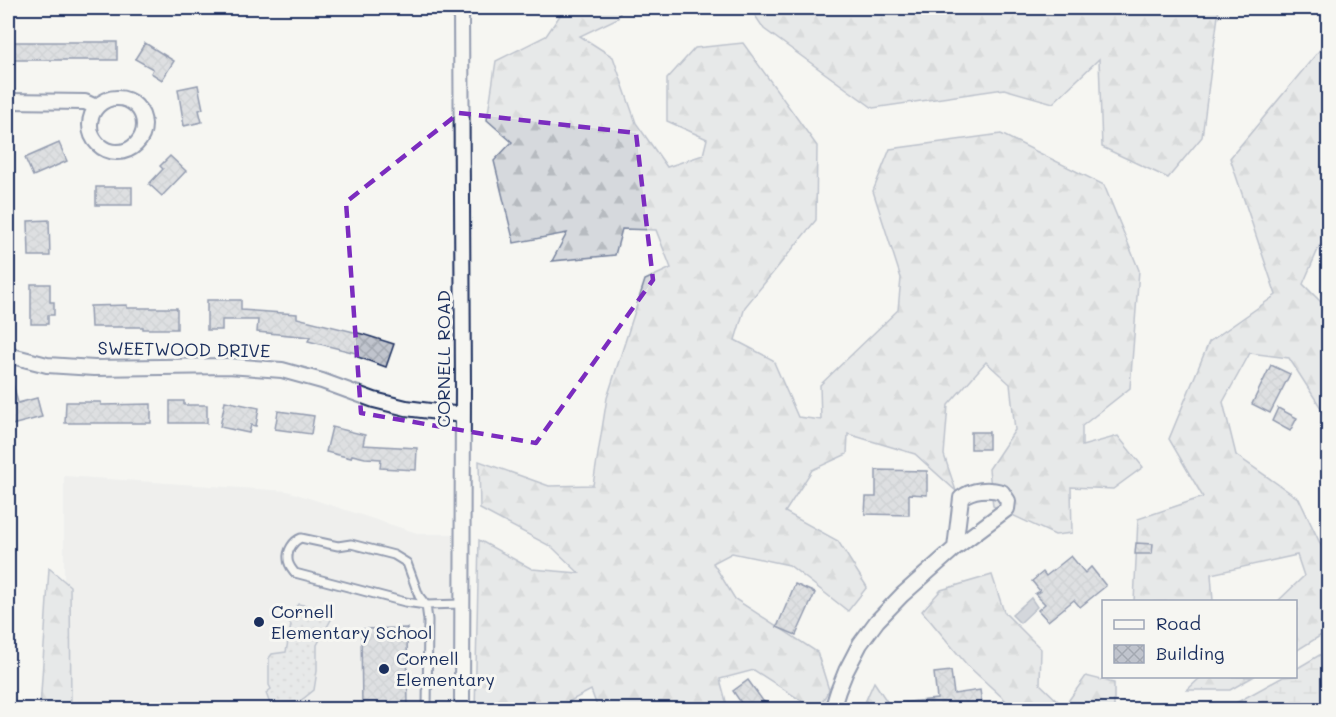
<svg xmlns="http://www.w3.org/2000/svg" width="1336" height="717" font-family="Mali,sans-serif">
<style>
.built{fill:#e6e7e7}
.grass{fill:url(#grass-dots);stroke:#78849e;stroke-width:1.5}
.forest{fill:url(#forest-firs);stroke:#78849e;stroke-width:1.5}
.wetland{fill:url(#wetland-marsh);stroke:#78849e;stroke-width:1.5}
.pitch{fill:#d6d9dd;stroke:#78849e;stroke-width:1.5}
.water{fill:#abb2c0;stroke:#717e99;stroke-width:1.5}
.building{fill:url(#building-cross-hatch);stroke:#1b2f5e;stroke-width:1.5}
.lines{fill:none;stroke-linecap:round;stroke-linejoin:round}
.service-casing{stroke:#1b2f5e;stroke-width:11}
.minor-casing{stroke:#1b2f5e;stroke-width:18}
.service{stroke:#f6f6f2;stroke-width:7}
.minor{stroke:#f6f6f2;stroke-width:14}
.marked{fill:none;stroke:#7b2cbf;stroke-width:4.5;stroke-dasharray:12 8;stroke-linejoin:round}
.poi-dot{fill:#1b2f5e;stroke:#f6f6f2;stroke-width:2}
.labels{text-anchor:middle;stroke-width:6;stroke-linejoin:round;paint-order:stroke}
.street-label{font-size:18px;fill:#1b2f5e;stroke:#f6f6f2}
.poi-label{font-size:18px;fill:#1b2f5e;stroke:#f6f6f2;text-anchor:start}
</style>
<defs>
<pattern id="grass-dots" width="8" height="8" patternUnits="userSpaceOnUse" patternTransform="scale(1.5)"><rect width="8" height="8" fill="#d6d9dd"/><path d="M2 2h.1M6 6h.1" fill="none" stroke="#b7bbc0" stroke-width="1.8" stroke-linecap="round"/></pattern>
<pattern id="forest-firs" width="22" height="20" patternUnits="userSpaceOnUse" patternTransform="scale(1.5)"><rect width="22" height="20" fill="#d6d9dd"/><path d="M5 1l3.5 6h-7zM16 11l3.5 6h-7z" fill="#b7bbc0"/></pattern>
<pattern id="wetland-marsh" width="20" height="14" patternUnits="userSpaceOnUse" patternTransform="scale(1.5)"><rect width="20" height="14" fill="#d6d9dd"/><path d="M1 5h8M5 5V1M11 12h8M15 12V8" fill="none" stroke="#b7bbc0"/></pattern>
<pattern id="building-cross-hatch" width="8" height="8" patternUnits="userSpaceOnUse" patternTransform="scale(1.5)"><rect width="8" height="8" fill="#c0c4cd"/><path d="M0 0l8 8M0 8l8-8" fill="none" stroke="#a4a9b2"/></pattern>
</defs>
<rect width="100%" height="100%" fill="#f6f6f2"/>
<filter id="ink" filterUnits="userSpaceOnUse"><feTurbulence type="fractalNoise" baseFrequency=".0167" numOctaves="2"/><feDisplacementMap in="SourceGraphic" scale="12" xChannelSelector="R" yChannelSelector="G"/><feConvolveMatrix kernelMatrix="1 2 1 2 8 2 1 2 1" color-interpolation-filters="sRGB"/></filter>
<g filter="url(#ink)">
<polygon class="built" points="64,476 287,491 420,534 454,534 455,709 64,709"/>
<polygon class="grass" points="298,604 320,608 332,618 317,645 317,671 314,690 299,702 270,704 266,693 271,689 269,685 269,658 272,654 286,652 291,625 287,621"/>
<g class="forest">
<polygon points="565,8 622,8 618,18 580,36 613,57 636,123 667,167 703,155 707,139 667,121 667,79 695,48 743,43 817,146 816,220 745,307 735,340 773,360 798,417 821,420 820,385 898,310 901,278 873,191 890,149 1001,134 1104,185 1139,270 1130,388 1082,426 1082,446 1118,436 1143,467 1113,489 1071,487 1072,533 1055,535 993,506 989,469 1015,430 1010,384 986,362 948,405 944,455 956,491 915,454 848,434 847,454 812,470 785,512 838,541 867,587 848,611 789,565 732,553 713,563 735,599 817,652 829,690 818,709 814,709 754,670 720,679 728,709 598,709 591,690 555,709 475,710 479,540 532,569 579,573 552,547 480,509 479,461 549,486 593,485 607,398 645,280 671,268 656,230 622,229 615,255 552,261 567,233 514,243 494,161 512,142 487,120 496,61 546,36"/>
<polygon points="750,8 1219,8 1202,137 1168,178 1102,147 1099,59 1053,103 1004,89 873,108 764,29"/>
<polygon points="1328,40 1328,243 1320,245 1303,284 1328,309 1328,419 1289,358 1250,353 1223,402 1236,455 1299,499 1328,560 1328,631 1296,651 1296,602 1278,601 1304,576 1297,555 1211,574 1213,601 1134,602 1138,519 1203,497 1169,439 1209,342 1276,295 1230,158"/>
<polygon points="49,568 70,586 71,709 40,709"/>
<polygon points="992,575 1004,612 1041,649 1040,684 1064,707 1086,676 1114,683 1114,709 1015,709 967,665 922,611 941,590"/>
<polygon points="1201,677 1201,676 1253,677 1230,690 1187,690"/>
<polygon points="874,682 892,709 862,709"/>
</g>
<polygon class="wetland" points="1328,650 1328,709 1225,709 1283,677 1296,676 1296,669"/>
<polygon class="pitch" points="245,706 313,707 313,709 245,710"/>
<polygon class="water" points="1031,598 1037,607 1020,623 1012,615"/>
<g class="building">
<rect x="8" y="42" width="109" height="18"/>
<polygon points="145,43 174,61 162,80 151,73 153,69 135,59"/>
<polygon points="198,85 203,109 199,110 202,122 184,126 178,89"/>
<polygon points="59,143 67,161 33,176 25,158"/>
<polygon points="170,156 186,171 162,196 149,184 163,169 160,166"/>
<rect x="96" y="187" width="36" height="18"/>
<polygon points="49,220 50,256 29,256 28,221"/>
<polygon points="31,284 50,284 50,302 54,302 54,315 48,315 48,324 31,324"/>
<polygon points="207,300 241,300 241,310 297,314 297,318 362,334 394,344 386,367 355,356 356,353 308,341 310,337 257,332 258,320 222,320 222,330 207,330"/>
<polygon points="127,305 127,308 177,308 177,329 143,329 143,327 91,327 90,306"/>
<polygon points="1271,365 1290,374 1270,413 1252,404"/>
<polygon points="8,376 11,376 18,403 37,398 42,417 8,426"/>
<polygon points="170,401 184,401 184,405 207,405 207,423 170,423"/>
<polygon points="225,401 259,408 256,426 251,425 249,433 220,427"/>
<polygon points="66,402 101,402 101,405 151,404 151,423 65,423"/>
<polygon points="1278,408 1297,418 1290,431 1272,421"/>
<polygon points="278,411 314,416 311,434 275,429"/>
<polygon points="332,427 365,435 363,445 417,448 416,470 380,468 381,459 365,458 352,455 351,458 326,452"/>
<rect x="971" y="432" width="18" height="17"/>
<polygon points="876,470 927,471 927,495 909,494 909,515 865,514 866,497 876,497"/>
<polygon points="1136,543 1153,544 1152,554 1135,554"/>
<polygon points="1071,556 1085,573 1091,567 1106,586 1080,607 1074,600 1048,621 1038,610 1045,604 1035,594 1040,591 1032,581 1043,572 1046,576"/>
<polygon points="795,584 815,593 796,635 777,627"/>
<polygon points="407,628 408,710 362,710 361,629"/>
<polygon points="951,671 954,694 980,690 983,710 900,710 900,703 937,699 934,673"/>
<polygon points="748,680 763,701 778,710 746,710 733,691"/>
</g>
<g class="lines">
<defs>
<path id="service" d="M427,710l1,-90 -2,-15 -7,-9 -12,-33 -13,-8 -43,-11 -13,2 -37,-8c-8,3 -14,13 -13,21 0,6 4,10 7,14l110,29 21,3 36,-1"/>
<g id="minor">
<polyline points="461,8 463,387 462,710"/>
<circle cx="117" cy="125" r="27"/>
<polyline points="8,101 85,102 96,107"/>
<polyline points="8,355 47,365 94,368 228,366 282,370 322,381 374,400 406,408 462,415"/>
<path d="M832,710l6,-19 8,-20 14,-27 17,-23 25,-26 53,-47 52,-39 1,-8 -6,-9c-13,-4 -30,-3 -41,6l-6,50"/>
</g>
</defs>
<use href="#service" class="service-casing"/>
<use href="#minor" class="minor-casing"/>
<use href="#service" class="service"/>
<use href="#minor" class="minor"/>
</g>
</g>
<path d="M0 0H1336V717H0ZM459,113l177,20 17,147 -117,163 -175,-30 -15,-211z" fill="#f6f6f2" fill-opacity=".55" fill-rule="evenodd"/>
<path class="marked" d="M459,113l177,20 17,147 -117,163 -175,-30 -15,-211z"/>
<g class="poi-dot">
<circle cx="259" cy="622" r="6"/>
<circle cx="384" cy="669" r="6"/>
</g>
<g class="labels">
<g class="street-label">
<text transform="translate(184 350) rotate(1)" y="6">SWEETWOOD DRIVE</text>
<text transform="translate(444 359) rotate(-90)" y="6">CORNELL ROAD</text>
</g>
<g class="poi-label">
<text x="271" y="618">Cornell<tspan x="271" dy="21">Elementary School</tspan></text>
<text x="396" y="665">Cornell<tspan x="396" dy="21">Elementary</tspan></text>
</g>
</g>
<rect width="1336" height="717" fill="none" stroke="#f6f6f2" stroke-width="30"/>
<rect x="15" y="15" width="1306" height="687" fill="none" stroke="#1b2f5e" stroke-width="2" filter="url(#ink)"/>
<rect x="1102" y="600" width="195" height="78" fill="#f6f6f2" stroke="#9ea6b7" stroke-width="1.5"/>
<rect x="1114" y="620" width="30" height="9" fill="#f6f6f2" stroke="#9ea6b7" stroke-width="1.5"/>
<text x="1156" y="630" font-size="18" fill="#1b2f5e">Road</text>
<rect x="1114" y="645" width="30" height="18" fill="url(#building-cross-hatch)" stroke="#9ea6b7" stroke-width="1.5"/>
<text x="1156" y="660" font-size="18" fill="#1b2f5e">Building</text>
</svg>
